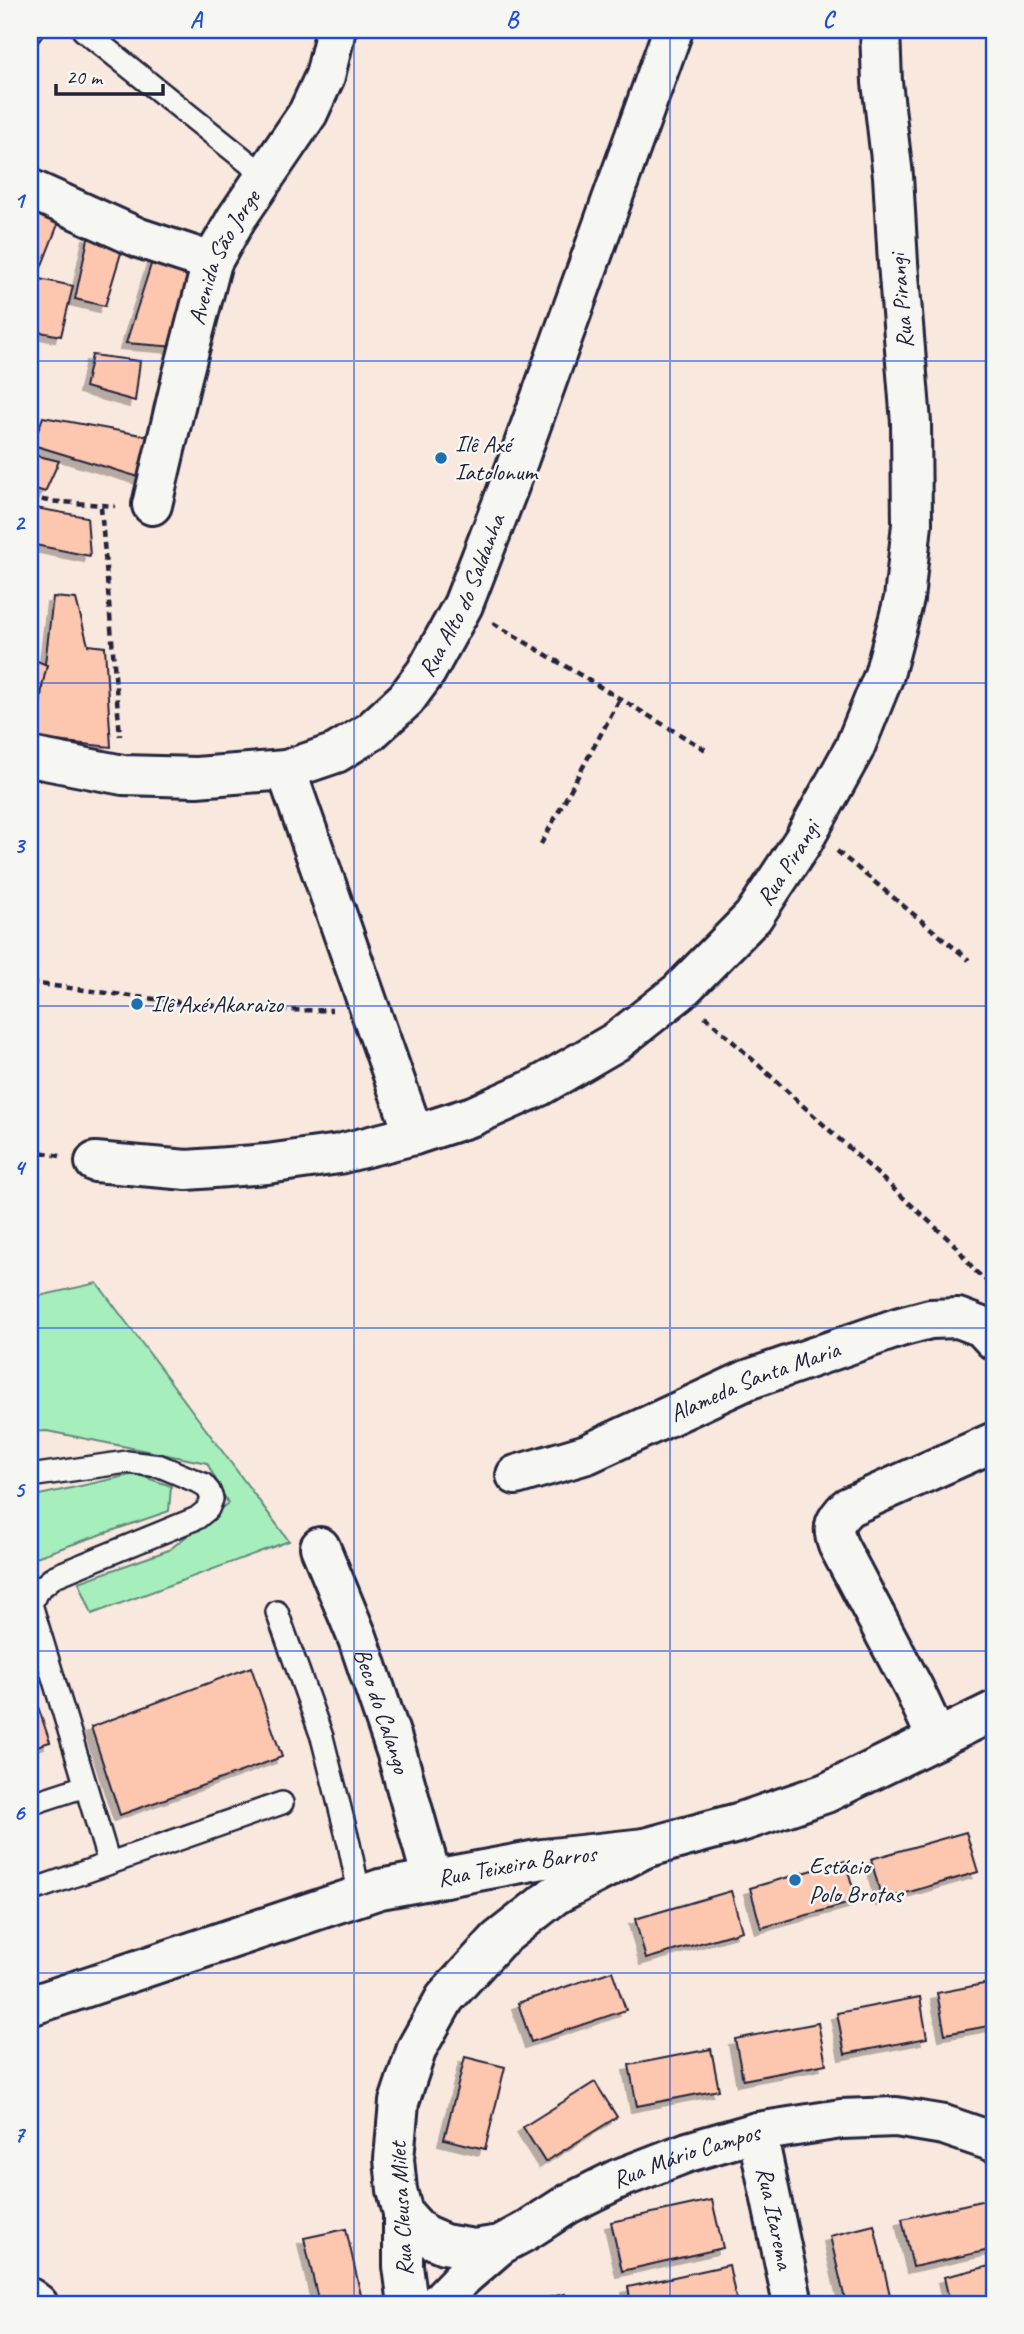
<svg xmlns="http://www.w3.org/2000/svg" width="1024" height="2334" font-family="Caveat,sans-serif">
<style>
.green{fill:#a6efbd;stroke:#64887c;stroke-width:2}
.building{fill:#fcc6af;stroke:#22223b;stroke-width:2;filter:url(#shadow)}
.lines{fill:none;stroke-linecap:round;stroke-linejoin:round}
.service-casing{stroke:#22223b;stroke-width:26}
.minor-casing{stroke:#22223b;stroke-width:44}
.tertiary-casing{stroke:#22223b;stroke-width:44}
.secondary-casing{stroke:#22223b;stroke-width:44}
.path{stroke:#22223b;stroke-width:4.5;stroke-dasharray:7 5;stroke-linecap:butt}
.service{stroke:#f6f6f2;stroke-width:21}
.minor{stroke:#f6f6f2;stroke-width:38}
.tertiary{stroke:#f6f6f2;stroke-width:38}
.secondary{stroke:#f6f6f2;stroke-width:38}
.grid{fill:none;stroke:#1d4ed8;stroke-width:2;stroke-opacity:0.55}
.poi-dot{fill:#1f6fb2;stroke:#f6f6f2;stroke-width:2.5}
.labels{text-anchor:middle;stroke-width:5;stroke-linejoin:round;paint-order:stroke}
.street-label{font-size:24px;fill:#22223b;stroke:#f6f6f2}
.poi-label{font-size:24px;fill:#22223b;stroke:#f6f6f2;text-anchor:start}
.neatline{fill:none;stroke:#1d4ed8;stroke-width:2.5}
.grid-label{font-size:23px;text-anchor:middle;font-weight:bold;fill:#1d4ed8}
</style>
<defs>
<filter id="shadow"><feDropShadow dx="-6" dy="6" stdDeviation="0" flood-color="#0004"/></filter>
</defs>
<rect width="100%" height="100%" fill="#f8e8de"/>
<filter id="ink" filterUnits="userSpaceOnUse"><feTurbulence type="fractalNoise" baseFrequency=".0143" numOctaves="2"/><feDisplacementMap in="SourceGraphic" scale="14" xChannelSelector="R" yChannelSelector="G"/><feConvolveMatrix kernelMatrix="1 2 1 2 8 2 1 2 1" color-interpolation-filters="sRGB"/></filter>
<g filter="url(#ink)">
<g class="green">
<polygon points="97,1283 289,1541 92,1614 79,1582 169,1550 228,1503 207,1463 47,1431 30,1432 30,1298"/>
<polygon points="135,1474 171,1486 169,1511 30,1559 30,1497"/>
</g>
<g class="building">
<polygon points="30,199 64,209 40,270 30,268"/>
<polygon points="89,234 124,243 105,306 75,299"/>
<polygon points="155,252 196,268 176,347 126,343"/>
<polygon points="30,277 73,286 61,336 30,330"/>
<polygon points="92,355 140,361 135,401 85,387"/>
<polygon points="43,417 158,438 142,478 33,445"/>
<polygon points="30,454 59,461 45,492 30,487"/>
<polygon points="30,507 87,517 90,556 30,544"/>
<polygon points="53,597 76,599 88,645 105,647 111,747 36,739"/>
<polygon points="30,658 47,665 30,738"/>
<polygon points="251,1667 282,1757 120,1815 91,1727"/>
<polygon points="30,1683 50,1742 30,1748"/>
<polygon points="966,1832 978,1872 882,1900 871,1859"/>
<polygon points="845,1861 857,1901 761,1928 750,1888"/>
<polygon points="731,1891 742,1931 646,1959 635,1919"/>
<polygon points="612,1971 626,2010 531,2042 518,2003"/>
<polygon points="994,1982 994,2025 945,2034 937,1993"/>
<polygon points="920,1997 927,2038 845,2054 837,2013"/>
<polygon points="818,2023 826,2064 743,2080 735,2039"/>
<polygon points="711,2049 719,2090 637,2106 629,2065"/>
<polygon points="465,2057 505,2067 485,2149 444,2139"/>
<polygon points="595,2082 617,2117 545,2162 523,2127"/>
<polygon points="994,2198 994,2249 913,2267 902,2219"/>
<polygon points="712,2200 723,2248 622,2271 611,2222"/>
<polygon points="874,2225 892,2304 846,2304 830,2236"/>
<polygon points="346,2229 363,2304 319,2304 304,2238"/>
<polygon points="729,2265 737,2304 631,2304 628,2287"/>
<polygon points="994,2265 994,2304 950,2304 944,2277"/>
<polygon points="565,2294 568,2304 524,2304 524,2303"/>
</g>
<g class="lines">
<defs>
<g id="service">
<polyline points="83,30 265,176"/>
<polyline points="30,33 32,30"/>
<polyline points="30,1476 127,1462 160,1466 203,1484 209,1491 212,1499 208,1509 197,1518 55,1576 37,1591 31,1604 109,1863"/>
<polyline points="277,1612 322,1737 349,1844 360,1897"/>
<polyline points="30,1804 85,1786"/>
<polyline points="30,1891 282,1803"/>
</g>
<g id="minor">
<polyline points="30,189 139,238 212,262"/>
<path id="s1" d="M152,505l30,-128 30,-115 24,-43 72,-106 17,-37 11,-46"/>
<path id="s2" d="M30,757l93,18 73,2 90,-7 50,-17 34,-21 36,-33 20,-27 37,-67 46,-119 164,-456"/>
<polyline points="286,770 414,1135"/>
<path id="s3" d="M95,1162l92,8 80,-6 72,-10 75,-19 59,-19 65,-29 79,-46 62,-49 74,-75 50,-76 51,-92 30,-74 20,-76 8,-75 -1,-101 -13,-160 -5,-87 -11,-94 -2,-52"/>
<path id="s4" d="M516,1475l71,-21 160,-74 153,-53 30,-8 28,-1 24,9 12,13"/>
<path id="s5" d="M320,1547l38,92 39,115 35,125"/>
<path d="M937,1739l-23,-50 -76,-144c-7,-19 -3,-25 10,-38l146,-65"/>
<path id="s6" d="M757,2132l36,172"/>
<polyline points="403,2213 403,2266 408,2304"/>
<polyline points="30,2298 38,2304"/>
<polyline points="437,2304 463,2277 500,2245"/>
</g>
<g id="tertiary">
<path id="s7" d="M30,2006l350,-117 163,-30 102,-11"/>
</g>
<g id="secondary">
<path id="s8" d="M994,1711l-168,82 -85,29 -96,26 -90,47 -57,45 -53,58 -28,50 -18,54 -5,57 3,31 6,23 20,22 21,9 30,5 26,-4 26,-14 42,-27 50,-25 70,-27 69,-20 84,-13 55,-2 48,8 50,17"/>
</g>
</defs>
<use href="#service" class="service-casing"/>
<use href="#minor" class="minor-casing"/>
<use href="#tertiary" class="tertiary-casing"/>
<use href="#secondary" class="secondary-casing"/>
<g class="path">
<polyline points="30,497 48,501 115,506"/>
<polyline points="101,507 120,736"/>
<polyline points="493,623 706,750"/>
<polyline points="541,844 620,699"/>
<polyline points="837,851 969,960"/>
<path d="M30,983c100,12 201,30 302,27"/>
<polyline points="705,1016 956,1246 975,1271 994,1287"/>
<polyline points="30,1150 60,1156"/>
</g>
<use href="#service" class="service"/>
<use href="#minor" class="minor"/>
<use href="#tertiary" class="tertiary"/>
<use href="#secondary" class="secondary"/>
</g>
</g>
<path class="grid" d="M354,30v2274M670,30v2274M30,361h964M30,683h964M30,1006h964M30,1328h964M30,1651h964M30,1973h964"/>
<g class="poi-dot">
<circle cx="441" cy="458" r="7"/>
<circle cx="137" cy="1004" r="7"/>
<circle cx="795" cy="1880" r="7"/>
</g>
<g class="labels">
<g class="street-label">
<text dy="8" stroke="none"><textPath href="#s1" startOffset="259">Avenida São Jorge</textPath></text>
<text transform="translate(901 301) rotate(-95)" y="8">Rua Pirangi</text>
<text dy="8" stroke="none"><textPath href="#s2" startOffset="518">Rua Alto do Saldanha</textPath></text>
<text dy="8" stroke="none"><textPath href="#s3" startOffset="796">Rua Pirangi</textPath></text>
<text dy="8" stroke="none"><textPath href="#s4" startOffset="257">Alameda Santa Maria</textPath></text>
<text dy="8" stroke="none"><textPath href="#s5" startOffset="175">Beco do Calango</textPath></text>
<text dy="8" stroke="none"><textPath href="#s7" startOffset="508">Rua Teixeira Barros</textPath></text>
<text dy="8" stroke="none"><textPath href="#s8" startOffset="1172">Rua Mário Campos</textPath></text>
<text transform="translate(401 2209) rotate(-93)" y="8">Rua Cleusa Milet</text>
<text dy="8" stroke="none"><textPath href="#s6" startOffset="88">Rua Itarema</textPath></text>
</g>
<g class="poi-label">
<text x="455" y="452">Ilê Axé<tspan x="455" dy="28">Iatolonum</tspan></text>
<text x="151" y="1012">Ilê Axé Akaraizo</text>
<text x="809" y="1874">Estácio<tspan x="809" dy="28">Polo Brotas</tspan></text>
</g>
</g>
<rect width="1024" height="2334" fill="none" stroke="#f6f6f2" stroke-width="77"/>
<path d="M56 84v10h107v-10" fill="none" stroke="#22223b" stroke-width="3.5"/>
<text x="66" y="84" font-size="21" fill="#22223b" stroke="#f6f6f2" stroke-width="5" paint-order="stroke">20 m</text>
<rect x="38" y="38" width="948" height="2258" class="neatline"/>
<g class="grid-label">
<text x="196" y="27">A</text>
<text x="512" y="27">B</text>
<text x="828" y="27">C</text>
<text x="19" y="208">1</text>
<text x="19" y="530">2</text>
<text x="19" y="853">3</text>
<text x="19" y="1175">4</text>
<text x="19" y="1497">5</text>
<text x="19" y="1820">6</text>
<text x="19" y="2142">7</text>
</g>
</svg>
